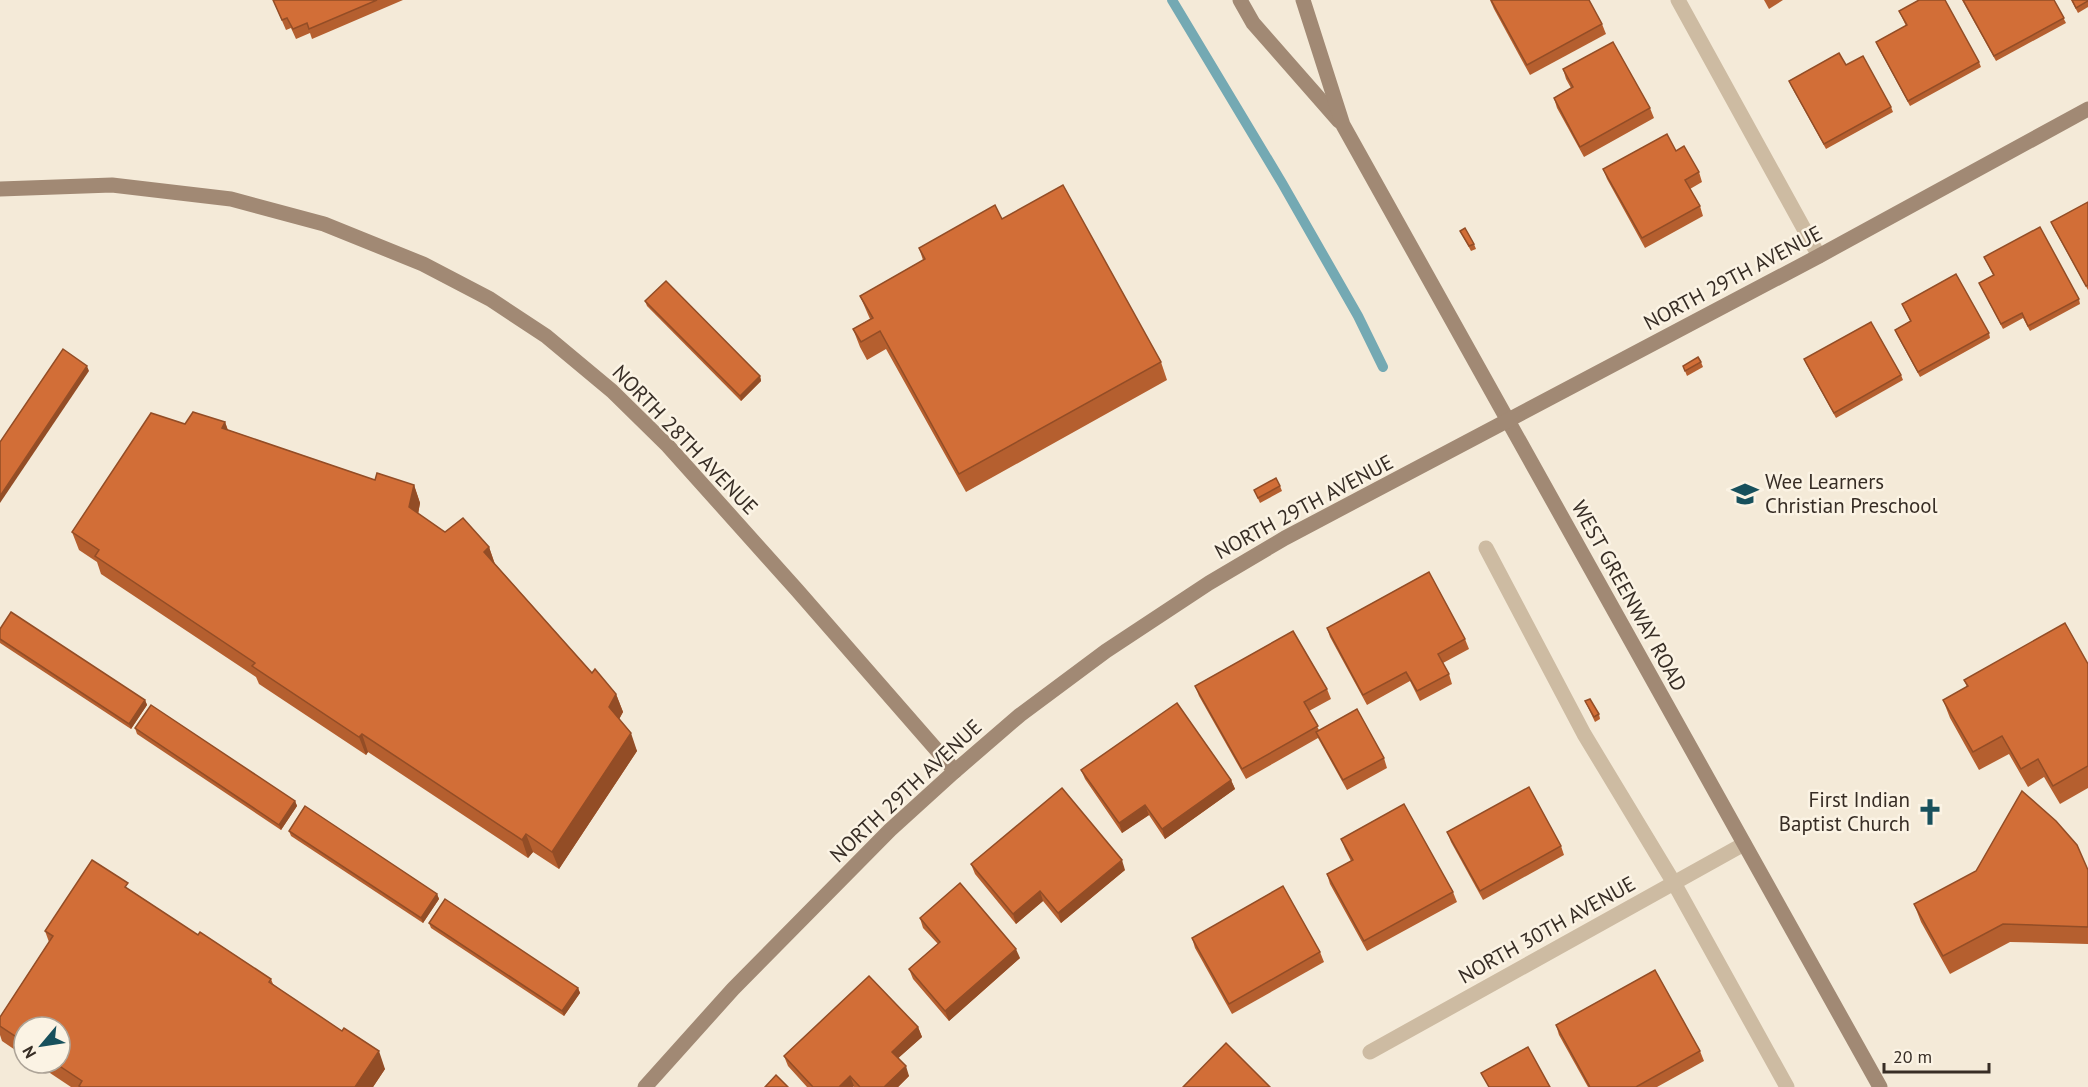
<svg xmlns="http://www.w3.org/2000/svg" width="2088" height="1087" font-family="'PT Sans',sans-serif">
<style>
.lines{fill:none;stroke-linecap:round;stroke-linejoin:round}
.stream{stroke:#74a9b3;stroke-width:10}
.street{stroke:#cdbba2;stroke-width:15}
.secondary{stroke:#a18974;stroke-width:15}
.wall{fill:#b55f2f}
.shaded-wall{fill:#934d26}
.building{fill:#d26e37;stroke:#934d26;stroke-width:1.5}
.labels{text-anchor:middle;stroke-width:5;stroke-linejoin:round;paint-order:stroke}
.street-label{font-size:21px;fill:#372d25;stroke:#fbf3e4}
.poi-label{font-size:21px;fill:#372d25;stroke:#fbf3e4;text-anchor:start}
</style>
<rect width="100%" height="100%" fill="#f4ead8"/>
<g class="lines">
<polyline class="stream" points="1172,0 1282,183 1358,316 1383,367"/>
<g class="street">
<polyline points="1678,0 1819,256"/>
<polyline points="1486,548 1584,734 1674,883 1787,1087"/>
<polyline points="1370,1052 1744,844"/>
</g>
<g class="secondary">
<polyline points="1240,0 1253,23 1339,121"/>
<polyline points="1303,0 1343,125 1880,1087"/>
<polyline points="0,189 112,185 231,199 324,224 423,264 490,299 546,336 612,391 668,446 797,590 955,771"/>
<polyline points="645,1087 733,989 890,830 955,771 1020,715 1106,651 1209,583 1285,538 1819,256 2088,109"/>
</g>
</g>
<g class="wall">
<polygon points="273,0 403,0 312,39 310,33 296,39 291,28 286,30"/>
<polygon points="1490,0 1602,24 1606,34 1530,75 1494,9"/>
<polygon points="1764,0 1783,0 1769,9"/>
<polygon points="1962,0 2054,0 2066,23 1996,61"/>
<polygon points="2071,0 2088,0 2088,7 2078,13"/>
<polygon points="1899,11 1979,62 1981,67 1910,106 1878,47 1876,42 1906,26"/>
<polygon points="1846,65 1891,107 1893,112 1826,149 1791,86 1789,81"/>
<polygon points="1563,69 1650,108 1654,118 1584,157 1557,108 1554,98 1571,88 1566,79"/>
<polygon points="1676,151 1699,172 1702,182 1690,189 1700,206 1703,216 1645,248 1607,179 1603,169"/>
<polygon points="2088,202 2088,290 2053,227 2051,222"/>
<polygon points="1002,219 1161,362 1167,380 966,492 886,349 867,360 860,347 853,329 870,319 860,296 923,260 919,248"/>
<polygon points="1460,231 1474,244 1476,249 1471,251"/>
<polygon points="1984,257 2079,299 2080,304 2030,331 2023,318 2003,329 1979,283 1993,275"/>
<polygon points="645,301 760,376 761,381 741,401 647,306"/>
<polygon points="1902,304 1989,333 1990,338 1920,377 1897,335 1895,330 1910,321"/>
<polygon points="1804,359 1901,375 1903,380 1836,418 1806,364"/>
<polygon points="1701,362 1703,367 1687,376 1683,366"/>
<polygon points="225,422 228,430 375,480 414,485 420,503 418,514 445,532 489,547 495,564 592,673 616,694 623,712 619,719 637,751 559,869 533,852 528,858 368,752 366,755 259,684 256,677 101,574 97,562 79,550 72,532 185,424"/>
<polygon points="1280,486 1282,491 1260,503 1254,490"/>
<polygon points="1327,628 1465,639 1469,649 1443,663 1449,674 1452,684 1420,701 1410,681 1367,705 1330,637"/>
<polygon points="0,629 145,700 147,705 131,729 0,643"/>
<polygon points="2088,664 2088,788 2060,804 2044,777 2028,787 2009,754 1979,770 1950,718 1943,700 1967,687 1964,680"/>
<polygon points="1195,686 1327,689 1331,699 1309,711 1319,730 1384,758 1387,768 1347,790 1318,738 1246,779 1199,696"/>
<polygon points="1585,701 1599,714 1600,719 1595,722"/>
<polygon points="135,728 295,801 297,806 281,830 137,734"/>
<polygon points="1081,770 1231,780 1235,789 1165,839 1149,815 1122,833 1085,779"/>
<polygon points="289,831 437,894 439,899 423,923 291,836"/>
<polygon points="1447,832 1561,846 1564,855 1483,900 1451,842"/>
<polygon points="1341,839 1453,892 1457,902 1367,951 1330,884 1327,874 1351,861 1345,849"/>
<polygon points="971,864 1125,870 1061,923 1043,901 1016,924 975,874"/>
<polygon points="2088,870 2088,944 2010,942 1950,974 1921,922 1914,904"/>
<polygon points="130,890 198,935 271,979 273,984 385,1069 373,1087 71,1087 35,1063 60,1063 24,1027 24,1056 2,1041 0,1035 0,1017 49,942 45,931"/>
<polygon points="920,918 1020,958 949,1021 913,979 909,969 938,944 923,928"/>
<polygon points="429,923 578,988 580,993 564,1016 431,928"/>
<polygon points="1192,938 1320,952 1324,962 1232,1014 1195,948"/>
<polygon points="1556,1025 1700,1051 1704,1061 1657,1087 1588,1087 1559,1035"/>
<polygon points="918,1027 922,1037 898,1058 909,1076 898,1087 854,1087 854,1086 853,1087 807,1087 788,1066 784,1056"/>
</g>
<g class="shaded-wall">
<polygon points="87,366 89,371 0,503 0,496"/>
<polygon points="760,376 761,381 741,401 740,396"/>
<polygon points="225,422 231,440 222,428"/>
<polygon points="414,485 420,503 416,525 409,507"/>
<polygon points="489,547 495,565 484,552"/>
<polygon points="616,694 623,712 616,725 609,707"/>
<polygon points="145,700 147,705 131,729 129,724"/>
<polygon points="631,733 637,751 559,869 552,852"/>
<polygon points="362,734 368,752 366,755 359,737"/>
<polygon points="1231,780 1235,789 1165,839 1162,829"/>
<polygon points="295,801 297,806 281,830 279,825"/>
<polygon points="1145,805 1149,815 1122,833 1119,823"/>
<polygon points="526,834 533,852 528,858 522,840"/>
<polygon points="1122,860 1125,870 1061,923 1058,913"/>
<polygon points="1040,891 1043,901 1016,924 1013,914"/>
<polygon points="437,894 439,899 423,923 421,918"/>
<polygon points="1016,949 1020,958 949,1021 945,1011"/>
<polygon points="578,988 580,993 564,1016 562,1011"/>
<polygon points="918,1027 922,1037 895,1061 892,1052"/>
<polygon points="379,1051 385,1069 373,1087 355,1087"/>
<polygon points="906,1066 909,1076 898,1087 884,1087"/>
<polygon points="850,1076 854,1086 853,1087 839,1087"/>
</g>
<g class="building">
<polygon points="273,0 377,0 309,29 307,23 293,29 287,18 282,20"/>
<polygon points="1491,0 1589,0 1602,24 1527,65"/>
<polygon points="1919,0 1945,0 1979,62 1908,101 1876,42 1907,25 1899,11"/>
<polygon points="1963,0 2054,0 2064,18 1994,56"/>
<polygon points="2072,0 2088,0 2088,1 2076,8"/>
<polygon points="1613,42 1650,108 1580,147 1554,98 1573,87 1563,69"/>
<polygon points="1839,53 1846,65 1863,56 1891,107 1824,144 1789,81"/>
<polygon points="1667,134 1676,151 1684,146 1699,172 1685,180 1700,206 1642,238 1603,169"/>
<polygon points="1063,185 1161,362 959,474 880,331 861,342 853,329 873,318 860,296 925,259 919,248 995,205 1002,219"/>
<polygon points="2088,202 2088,285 2086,286 2051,222"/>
<polygon points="2040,227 2079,299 2028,326 2022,313 2001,324 1979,283 1994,275 1984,257"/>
<polygon points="1465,228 1474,244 1469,246 1460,231"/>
<polygon points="1956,274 1989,333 1918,372 1895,330 1911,321 1902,304"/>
<polygon points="666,281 760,376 740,396 645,301"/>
<polygon points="1871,322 1901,375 1834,413 1804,359"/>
<polygon points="63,349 87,366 0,496 0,442"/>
<polygon points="1698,357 1701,362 1685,371 1683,366"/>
<polygon points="193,412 225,422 222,428 375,480 377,473 414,485 409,507 445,532 463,518 489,547 484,552 592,673 595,669 616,694 609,707 631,733 552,852 526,834 522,840 362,734 359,737 252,666 255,663 95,556 99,550 72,532 151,413 185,424"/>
<polygon points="1276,478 1280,486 1258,498 1254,490"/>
<polygon points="1429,572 1465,639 1438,654 1449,674 1417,691 1406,672 1363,695 1327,628"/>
<polygon points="11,612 145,700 129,724 0,639 0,629"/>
<polygon points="2065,623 2088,664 2088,766 2053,786 2038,759 2021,769 2002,736 1973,752 1943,700 1968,686 1964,680"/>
<polygon points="1293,631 1327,689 1304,702 1318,726 1242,769 1195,686"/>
<polygon points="1590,699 1599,714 1594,717 1585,701"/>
<polygon points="1177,703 1231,780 1162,829 1145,805 1119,823 1081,770"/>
<polygon points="151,705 295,801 279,825 135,728"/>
<polygon points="1357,709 1384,758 1343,780 1316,732"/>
<polygon points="1529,787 1561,846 1480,891 1447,832"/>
<polygon points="1062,788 1122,860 1058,913 1040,891 1013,914 971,864"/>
<polygon points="2022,791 2056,821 2077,845 2088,870 2088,927 2003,924 1943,956 1914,904 1976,871"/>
<polygon points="1404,804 1453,892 1364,941 1327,874 1353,860 1341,839"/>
<polygon points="305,806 437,894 421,918 289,831"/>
<polygon points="92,860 128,883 125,887 198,935 200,932 271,979 269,982 342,1031 344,1028 379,1051 355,1087 81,1087 79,1086 82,1081 55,1063 60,1063 60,1027 24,1027 24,1042 0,1026 0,1017 53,936 45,931"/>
<polygon points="960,883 1016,949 945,1011 909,969 940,942 920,918"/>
<polygon points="1283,886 1320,952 1229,1004 1192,938"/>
<polygon points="445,899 578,988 562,1011 429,923"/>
<polygon points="1655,970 1700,1051 1636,1087 1590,1087 1556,1025"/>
<polygon points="869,976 918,1027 892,1052 906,1066 884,1087 860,1087 850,1076 839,1087 813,1087 784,1056"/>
<polygon points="1226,1043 1270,1087 1183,1087"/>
<polygon points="1528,1047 1550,1087 1489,1087 1481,1073"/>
<polygon points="776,1075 788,1087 765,1087"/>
</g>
<defs>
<symbol id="school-bare" viewBox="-9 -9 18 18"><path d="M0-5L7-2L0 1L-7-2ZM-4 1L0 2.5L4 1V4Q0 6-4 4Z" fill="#17505c" stroke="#fbf3e4" stroke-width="2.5" paint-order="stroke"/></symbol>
<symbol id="church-bare" viewBox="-9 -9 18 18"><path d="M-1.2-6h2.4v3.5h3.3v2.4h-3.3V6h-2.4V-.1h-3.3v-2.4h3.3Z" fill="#17505c" stroke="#fbf3e4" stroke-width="2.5" paint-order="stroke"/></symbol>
</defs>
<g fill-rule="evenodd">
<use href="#school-bare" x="1726" y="475" width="38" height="38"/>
<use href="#church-bare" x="1911" y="793" width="38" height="38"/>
</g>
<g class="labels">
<g class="street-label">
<text transform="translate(1733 278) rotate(-28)" y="7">NORTH 29TH AVENUE</text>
<text transform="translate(685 440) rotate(46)" y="7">NORTH 28TH AVENUE</text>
<text transform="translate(1304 507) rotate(-28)" y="7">NORTH 29TH AVENUE</text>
<text transform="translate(1629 596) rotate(61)" y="7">WEST GREENWAY ROAD</text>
<text transform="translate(906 791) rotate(-43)" y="7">NORTH 29TH AVENUE</text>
<text transform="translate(1547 930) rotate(-29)" y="7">NORTH 30TH AVENUE</text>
</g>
<g class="poi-label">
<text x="1765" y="489">Wee Learners<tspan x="1765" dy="24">Christian Preschool</tspan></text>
<text x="1910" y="807" text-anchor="end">First Indian<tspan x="1910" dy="24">Baptist Church</tspan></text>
</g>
</g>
<g transform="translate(42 1045) rotate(241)"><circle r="28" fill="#fbf3e4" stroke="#ada498" stroke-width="1.5"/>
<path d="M0-4.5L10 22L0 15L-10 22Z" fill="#17505c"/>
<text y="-9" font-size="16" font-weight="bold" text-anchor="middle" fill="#372d25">N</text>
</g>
<path d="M1884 1063v9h105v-9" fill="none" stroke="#372d25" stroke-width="3"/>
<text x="1893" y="1063" font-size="18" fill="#372d25" stroke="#fbf3e4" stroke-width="4.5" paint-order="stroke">20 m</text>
</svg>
